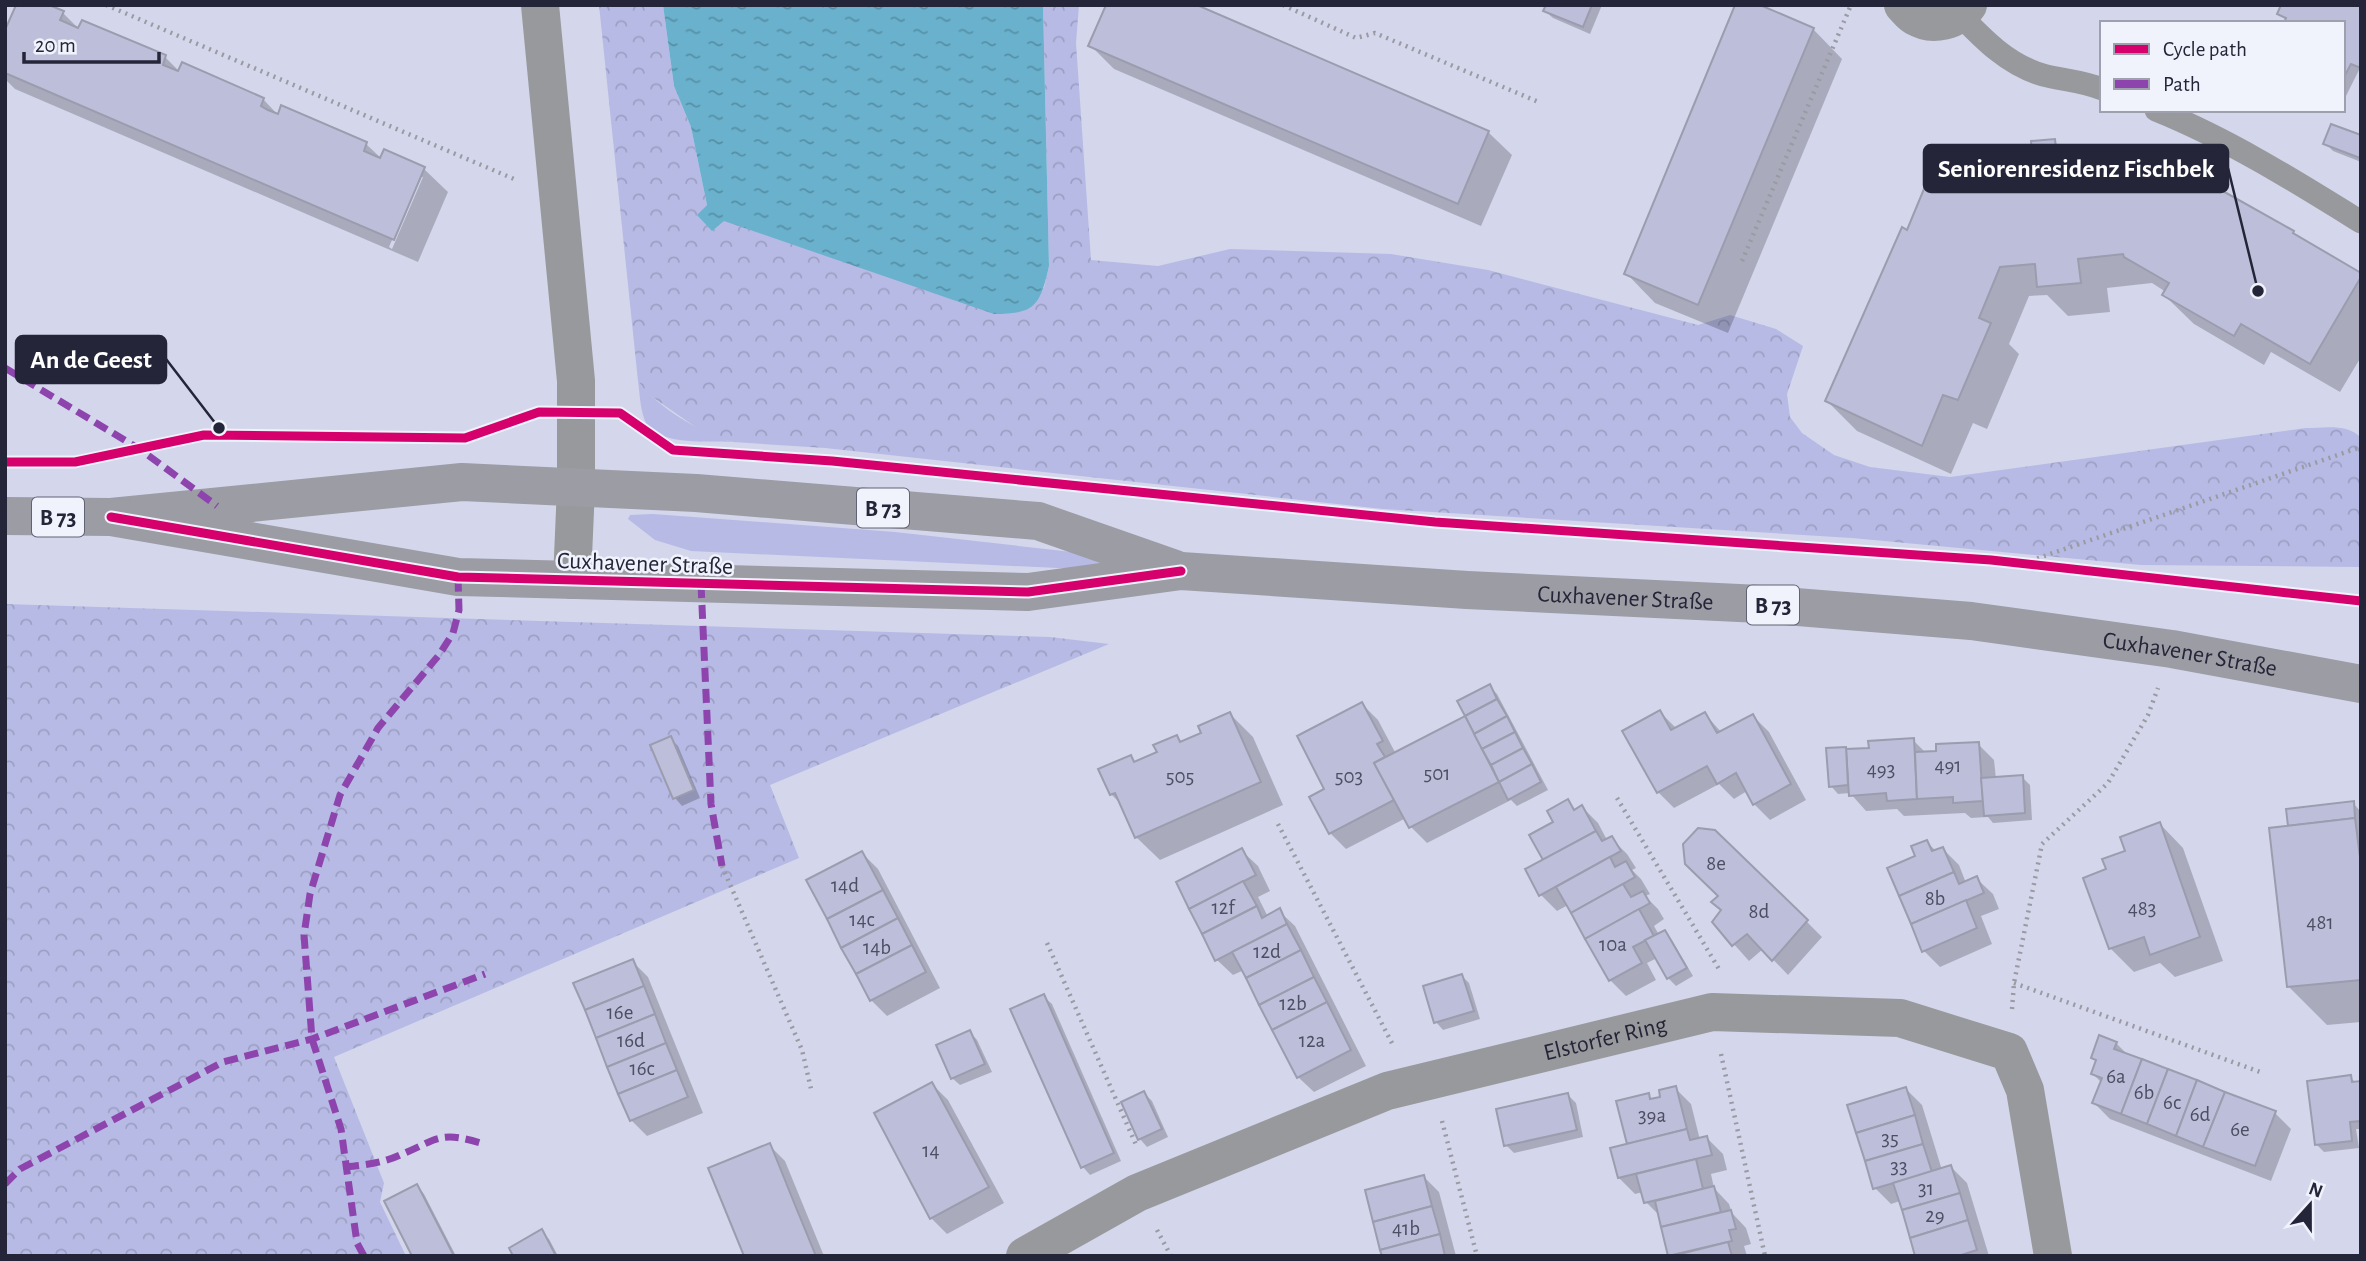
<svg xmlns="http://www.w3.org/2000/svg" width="2366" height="1261" font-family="'Alegreya Sans',sans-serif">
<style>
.grass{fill:#b7bae4}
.forest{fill:url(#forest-crowns)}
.water{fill:url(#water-ripples)}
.shadow{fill:#0003;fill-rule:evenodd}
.building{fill:#bdbfda;stroke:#9b9cae;stroke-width:2}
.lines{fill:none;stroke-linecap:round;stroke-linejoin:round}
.path{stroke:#9a9aa1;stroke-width:4.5;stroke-dasharray:2 5;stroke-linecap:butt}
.service{stroke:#98999c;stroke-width:23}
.minor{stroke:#98999c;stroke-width:38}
.primary{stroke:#9c9ca4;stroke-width:38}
.quiet{stroke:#8e44ad;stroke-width:7;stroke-dasharray:14 7;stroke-linecap:butt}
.cycleway-casing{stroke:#f0f2fc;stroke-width:13}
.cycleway{stroke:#d6006c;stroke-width:9}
.labels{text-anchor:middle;stroke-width:5;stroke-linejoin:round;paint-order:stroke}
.number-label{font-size:21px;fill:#4d4e63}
.shield{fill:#f0f2fc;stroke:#616273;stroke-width:2}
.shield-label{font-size:23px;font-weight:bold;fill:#242538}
.street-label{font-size:24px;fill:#242538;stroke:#f0f2fc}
.leader{fill:none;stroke:#242538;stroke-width:2.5}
.callout-dot{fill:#242538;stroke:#f0f2fc;stroke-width:2.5}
.callout{fill:#242538;stroke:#242538;stroke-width:2.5}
.callout-label{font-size:26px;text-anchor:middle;font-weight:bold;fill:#fff}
</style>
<defs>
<pattern id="forest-crowns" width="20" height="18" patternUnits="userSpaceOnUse" patternTransform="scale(1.75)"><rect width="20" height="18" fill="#b7bae4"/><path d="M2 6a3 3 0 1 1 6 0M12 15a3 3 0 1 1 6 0" fill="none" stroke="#9da0c4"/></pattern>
<pattern id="water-ripples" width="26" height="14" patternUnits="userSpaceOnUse" patternTransform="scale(1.75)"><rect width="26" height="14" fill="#69b1cc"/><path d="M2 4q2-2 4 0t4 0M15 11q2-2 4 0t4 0" fill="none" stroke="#5690a7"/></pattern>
</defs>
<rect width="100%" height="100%" fill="#d4d6ec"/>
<g class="grass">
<path d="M638,381c21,28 62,51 94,61 -21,-1 -73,3 -85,-17 -7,-13 -7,-30 -9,-44z"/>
<polygon points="653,514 895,532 1108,556 1110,568 1058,568 691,551 655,540 628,519 630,515"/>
</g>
<g class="forest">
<path d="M599,5h64l11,81 17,41 16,78 -9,10 14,15 11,-10 321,68 5,-22 -6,-261h36l-3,38 15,217 67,6 72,-17 161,5 97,16 210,55 32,-10 46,14 27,17 -16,48 3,23 12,16 32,22 36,12 80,10 356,-49c18,0 42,-5 55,10l-1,129 -219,-2 -289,-27 -469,-29 -558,-61 -92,-6 -26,-7 -59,-41 -10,-13z"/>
<polygon points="5,604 1050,637 1109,644 770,785 799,858 334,1057 384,1183 380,1202 406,1256 5,1256"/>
</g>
<path class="water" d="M663,5h380l6,261c-9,40 -14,48 -55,48l-270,-93 -12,10 -15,-16 10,-10 -16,-78 -17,-41z"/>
<g class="shadow">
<polygon points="1548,5 1602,5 1590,34 1553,18 1545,11"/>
<polygon points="2361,5 2361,71 2359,70 2343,102 2343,23 2287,21 2279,14"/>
<path d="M63,13l16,16 86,28 15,15 83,27 16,17 3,-8 84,36 16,15 3,-7 39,17 24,23 -30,70 -403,-173 -10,-10v-44zM419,177h4l-31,72 -3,-2z"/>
<polygon points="1813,29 1842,59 1728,333 1655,303 1626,273"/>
<polygon points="1090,45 1488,132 1512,155 1481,226 1114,69"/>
<polygon points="2361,137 2361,162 2333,151 2325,143"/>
<polygon points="2054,141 2063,150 2100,147 2108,155 2173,172 2293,233 2299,239 2361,275 2361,357 2340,392 2271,352 2264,365 2194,324 2164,295 2166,292 2152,283 2107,288 2110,312 2068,316 2047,295 2029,296 2009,344 2019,354 1987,429 1973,423 1951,474 1857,431 1827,401 1908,233 1993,168 2034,154"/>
<polygon points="1489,686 1497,694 1548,790 1517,806 1511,800 1427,843 1411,827 1406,818 1346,849 1330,833 1327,789 1362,704 1378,720 1396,754 1467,717"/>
<polygon points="1660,712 1677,729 1705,714 1722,733 1753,716 1769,732 1806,800 1770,820 1754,804 1747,791 1734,799 1719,784 1674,808 1658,792"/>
<polygon points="1230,714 1253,737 1283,805 1160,860 1136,837 1122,805 1111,794 1131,757 1136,763 1159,753 1177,737 1183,743 1203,734"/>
<polygon points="670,738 678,746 700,798 682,806 675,798"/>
<polygon points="1913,740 1926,753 1978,744 1994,760 1996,779 2022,777 2030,785 2032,820 1993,823 1988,817 1971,818 1965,813 1904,816 1897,809 1866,811 1850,793 1838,794 1831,786 1848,751 1871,749"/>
<polygon points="1567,802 1576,810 1582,807 1598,823 1607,840 1611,838 1627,854 1636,868 1632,870 1641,879 1650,894 1645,896 1658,909 1664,919 1654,926 1659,935 1665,932 1672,940 1693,976 1676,986 1668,978 1657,958 1647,963 1656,980 1626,996 1610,980 1568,905 1557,911 1541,895 1546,860 1556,823"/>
<polygon points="2353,803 2361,812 2361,1022 2327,1025 2289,987 2292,827"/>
<polygon points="2160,824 2183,848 2223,961 2175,977 2160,963 2134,972 2110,948 2108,870"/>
<polygon points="1927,842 1936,851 1943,849 1959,865 1966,883 1977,879 1993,894 1999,909 1981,916 1992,944 1940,967 1924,951 1918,857"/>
<polygon points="1242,851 1258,866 1270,891 1258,897 1268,917 1279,911 1295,926 1366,1066 1314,1092 1298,1077 1244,970 1233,975 1217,960"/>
<polygon points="862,853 878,869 940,988 887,1016 871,1000"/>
<polygon points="1720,896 1806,921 1822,937 1788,975 1763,949 1749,961 1714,922 1723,911"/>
<polygon points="632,961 648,977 703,1113 647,1136 631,1120"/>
<polygon points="1462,976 1469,983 1480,1019 1443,1030 1436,1022"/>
<polygon points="1044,997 1052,1004 1121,1161 1090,1175 1083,1167"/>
<polygon points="970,1032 977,1040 992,1072 960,1085 952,1078"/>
<polygon points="2116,1043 2129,1056 2275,1113 2291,1129 2271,1181 2110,1119 2094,1103 2102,1083 2093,1074 2098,1062 2093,1057"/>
<polygon points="2350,1077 2356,1083 2361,1082 2361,1129 2356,1129 2359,1148 2324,1152 2316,1144"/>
<polygon points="932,1084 948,1100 1004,1203 947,1234 931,1218"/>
<polygon points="1675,1088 1691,1104 1700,1140 1707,1138 1723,1154 1727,1170 1711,1174 1714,1188 1729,1204 1732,1213 1746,1228 1751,1244 1744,1246 1747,1256 1670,1256 1661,1217 1646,1202 1643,1192 1635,1194 1619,1178 1648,1095 1653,1100 1662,1098"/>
<polygon points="1906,1089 1922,1105 1942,1170 1951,1167 1967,1183 1989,1256 1917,1256 1900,1201 1891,1204 1875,1188"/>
<polygon points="1144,1093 1152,1101 1168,1137 1147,1147 1140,1139"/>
<polygon points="1568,1095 1576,1103 1583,1137 1514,1153 1506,1145"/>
<polygon points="769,1145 785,1161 824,1256 746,1256"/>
<polygon points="1423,1176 1439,1192 1456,1256 1384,1256"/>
<polygon points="417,1186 424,1194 456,1256 414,1256"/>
<polygon points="541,1232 549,1239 558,1256 515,1256"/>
</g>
<g class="building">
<polygon points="16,5 49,5 64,11 60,20 78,28 82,20 166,55 163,65 178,71 182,62 264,98 261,106 268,110 278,114 281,105 367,142 364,151 371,154 380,158 384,149 425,167 394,240 5,73 5,30"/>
<polygon points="1106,5 1197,5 1489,131 1458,204 1088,46"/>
<polygon points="1546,5 1592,5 1583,27 1543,11"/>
<polygon points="1735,5 1760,5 1814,28 1698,305 1624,274"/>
<polygon points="2281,5 2361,5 2361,68 2351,64 2343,79 2343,23 2284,23 2286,18 2277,14"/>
<polygon points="2331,124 2361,135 2360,158 2323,144"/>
<polygon points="2055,139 2056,149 2100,145 2101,154 2140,150 2173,170 2176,166 2221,190 2294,231 2293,233 2361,273 2361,277 2310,364 2241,324 2234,336 2162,295 2169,283 2124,257 2123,254 2078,259 2081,283 2037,287 2035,264 2000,267 1979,318 1991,323 1958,400 1943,395 1922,446 1825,401 1902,227 1907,230 1931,172 1992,166 1990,156 2032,152 2031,141"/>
<polygon points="1490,684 1497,699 1465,716 1457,701"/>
<polygon points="1497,699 1507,716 1474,734 1465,716"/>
<polygon points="1362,702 1383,741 1377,744 1385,757 1374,763 1394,800 1329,834 1309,797 1324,789 1297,736"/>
<polygon points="1660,710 1671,730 1705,712 1717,733 1753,714 1791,784 1753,805 1736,773 1717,784 1707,766 1657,793 1622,731"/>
<polygon points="1230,712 1261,782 1135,838 1115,793 1110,795 1098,769 1131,755 1134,762 1157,752 1153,745 1177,735 1180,742 1201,733 1198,726"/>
<polygon points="1465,716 1499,782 1409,828 1374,763"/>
<polygon points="1507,716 1515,732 1482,749 1474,734"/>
<polygon points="1515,732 1523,748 1491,765 1482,749"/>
<polygon points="671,736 694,790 673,799 650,745"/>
<polygon points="1914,738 1917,799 1887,801 1886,793 1849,796 1846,749 1869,748 1868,741"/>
<polygon points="1979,742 1983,801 1953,803 1953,797 1917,799 1915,752 1936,751 1936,744"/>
<polygon points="1846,747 1848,785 1829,787 1826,748"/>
<polygon points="1523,748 1532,764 1499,782 1491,765"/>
<polygon points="1532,764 1541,782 1508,800 1499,782"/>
<polygon points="2023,775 2025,813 1984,816 1981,778"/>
<polygon points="1568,799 1574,810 1582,805 1596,831 1543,860 1529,835 1553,822 1547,811"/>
<polygon points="2354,801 2355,818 2288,826 2286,809"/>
<polygon points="2355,818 2361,865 2361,980 2287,987 2269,828"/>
<polygon points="2160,822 2200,937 2150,955 2144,937 2109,949 2083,878 2106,869 2102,859 2125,851 2120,837"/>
<polygon points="1698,828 1715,830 1808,920 1772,961 1747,934 1732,946 1712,922 1721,910 1711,902 1718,896 1685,864 1683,844"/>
<polygon points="1596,831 1602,841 1612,836 1621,851 1539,896 1525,869"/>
<polygon points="1927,840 1932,851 1943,847 1954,872 1899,896 1887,868 1915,856 1911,846"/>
<polygon points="1242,848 1256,875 1189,909 1176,882"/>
<polygon points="862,851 883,890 827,919 806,880"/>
<polygon points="1610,857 1615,867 1626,861 1635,877 1571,913 1556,887"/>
<polygon points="1954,872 1959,884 1977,876 1984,893 1911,924 1899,896"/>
<polygon points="1243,881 1257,906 1202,934 1189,909"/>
<polygon points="1623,884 1631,897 1643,891 1650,903 1585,939 1571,913"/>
<polygon points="883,890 898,918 841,948 827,919"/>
<polygon points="1966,900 1977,928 1922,952 1911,924"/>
<polygon points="1257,906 1262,918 1280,908 1287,924 1215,961 1202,934"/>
<polygon points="1639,909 1654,936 1633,947 1642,963 1609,981 1585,939"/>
<polygon points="898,918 912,945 856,974 841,948"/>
<polygon points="1287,924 1301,950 1246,978 1232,952"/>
<polygon points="1665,930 1687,968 1667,979 1645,940"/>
<polygon points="912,945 926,972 870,1001 856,974"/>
<polygon points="1301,950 1314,977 1259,1005 1246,978"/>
<polygon points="633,959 644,986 585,1010 573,983"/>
<polygon points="1462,974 1474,1011 1434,1023 1423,986"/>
<polygon points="1314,977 1327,1002 1272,1030 1259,1005"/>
<polygon points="644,986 655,1014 596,1038 585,1010"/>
<polygon points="1044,994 1114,1153 1081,1168 1010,1009"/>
<polygon points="1327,1002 1351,1050 1297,1078 1272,1030"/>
<polygon points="655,1014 666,1043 607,1067 596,1038"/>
<polygon points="970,1030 985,1064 951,1079 936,1045"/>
<polygon points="2099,1035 2117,1042 2114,1049 2142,1059 2121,1114 2092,1103 2102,1078 2091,1074 2096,1060 2091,1058"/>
<polygon points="666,1043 677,1070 618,1094 607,1067"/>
<polygon points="2142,1059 2168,1069 2147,1124 2121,1114"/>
<polygon points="2168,1069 2197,1080 2176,1136 2147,1124"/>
<polygon points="677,1070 688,1097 630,1121 618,1094"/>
<polygon points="2351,1075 2352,1082 2361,1081 2361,1121 2350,1122 2352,1141 2315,1145 2307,1081"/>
<polygon points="2197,1080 2225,1092 2203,1147 2176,1136"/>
<polygon points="932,1082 989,1187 930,1219 874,1113"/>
<polygon points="1676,1086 1687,1129 1627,1144 1616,1101 1649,1093 1650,1099 1660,1097 1659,1090"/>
<polygon points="1906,1087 1915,1115 1856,1133 1847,1105"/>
<polygon points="1144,1091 1162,1129 1138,1140 1121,1102"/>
<polygon points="2225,1092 2276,1111 2255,1166 2203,1147"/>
<polygon points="1568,1093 1577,1130 1504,1146 1496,1109"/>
<polygon points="1915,1115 1923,1144 1865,1161 1856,1133"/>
<polygon points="1687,1129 1690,1140 1707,1136 1712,1155 1618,1178 1610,1148"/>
<polygon points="770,1143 795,1205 816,1256 744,1256 708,1168"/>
<polygon points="1923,1144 1932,1172 1873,1189 1865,1161"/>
<polygon points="1696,1159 1703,1189 1644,1203 1636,1174"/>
<polygon points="1951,1165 1960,1193 1902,1210 1893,1183"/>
<polygon points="1424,1175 1432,1206 1373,1222 1365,1190"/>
<polygon points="417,1184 454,1256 412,1256 384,1201"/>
<polygon points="1714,1186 1721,1212 1661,1227 1655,1201"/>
<polygon points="1960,1193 1968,1220 1910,1238 1902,1210"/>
<polygon points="1432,1206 1440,1234 1380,1250 1373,1222"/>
<polygon points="1731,1210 1736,1229 1729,1230 1732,1241 1668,1256 1661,1227"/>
<polygon points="1968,1220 1977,1250 1958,1256 1915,1256 1910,1238"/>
<polygon points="542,1229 556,1256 513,1256 509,1248"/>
<polygon points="1440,1234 1445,1256 1382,1256 1380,1250"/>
<polygon points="1728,1242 1732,1256 1672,1256"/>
</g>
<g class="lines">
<g class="path">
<polyline points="106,5 514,179"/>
<polyline points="1283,5 1356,38 1375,33 1541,103"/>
<polyline points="1742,261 1851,5"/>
<polyline points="2024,563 2361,447"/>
<polyline points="1617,798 1719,969"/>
<polyline points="1278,824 1394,1047"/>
<polyline points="722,866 802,1050 812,1093"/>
<polyline points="1047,943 1137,1147"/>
<polyline points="2014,983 2263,1073"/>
<polyline points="2012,1009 2014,983 2042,844 2108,783 2148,715 2158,688"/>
<polyline points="1721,1054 1765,1256"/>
<polyline points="1442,1121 1477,1256"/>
<polyline points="1157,1230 1171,1256"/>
</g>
<g class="service">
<path d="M1959,14c24,25 49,51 84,61 19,5 40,6 59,14"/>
<path d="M2156,110c72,29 139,71 205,112"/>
</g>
<g class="minor">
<polyline points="540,5 576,381 576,487 572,580"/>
<path d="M1903,5c4,4 8,10 13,12 16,10 41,4 52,-12"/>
<path id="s1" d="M1025,1256l112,-63 250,-102 325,-79 188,6 109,34 16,38 28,166"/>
</g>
<g class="primary">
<polyline points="5,516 111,517 462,482 696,493 1038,521 1175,569"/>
<path id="s2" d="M111,517l347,60 570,15 153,-21 286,19 293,14 211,17 201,28 189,35"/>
</g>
<g class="quiet">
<polyline points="5,368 141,450 217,506"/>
<polyline points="701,584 711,804 722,866"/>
<path d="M345,1167c19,-2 38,-4 55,-12 39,-16 39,-25 84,-11"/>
<polyline points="5,1184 20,1169 223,1062 312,1039 485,974"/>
<polyline points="364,1256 357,1243 341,1129 312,1039 304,935 310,894 340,795 378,728 439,655 453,633 459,610 458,577"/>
</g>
<defs>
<g id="cycleway">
<polyline points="5,462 75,462 204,435 465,438 539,412 620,413 673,450 832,461 1435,522 1991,560 2361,601"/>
<polyline points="111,517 458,577 1028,592 1181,571"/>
</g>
</defs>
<use href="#cycleway" class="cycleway-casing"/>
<use href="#cycleway" class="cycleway"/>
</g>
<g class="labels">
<g class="number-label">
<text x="1948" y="772">491</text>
<text x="1881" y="776">493</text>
<text x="1437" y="780">501</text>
<text x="1180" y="783">505</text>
<text x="1349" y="783">503</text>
<text x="1716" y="870">8e</text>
<text x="845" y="892">14d</text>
<text x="1935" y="905">8b</text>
<text x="1223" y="914">12f</text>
<text x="2142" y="915">483</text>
<text x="1759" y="918">8d</text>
<text x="862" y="926">14c</text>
<text x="2320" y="929">481</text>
<text x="1613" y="951">10a</text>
<text x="877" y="954">14b</text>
<text x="1267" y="958">12d</text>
<text x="1293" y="1010">12b</text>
<text x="620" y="1019">16e</text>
<text x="631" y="1047">16d</text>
<text x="1312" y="1047">12a</text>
<text x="642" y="1075">16c</text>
<text x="2116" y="1083">6a</text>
<text x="2144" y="1099">6b</text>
<text x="2172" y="1109">6c</text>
<text x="2200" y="1121">6d</text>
<text x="1652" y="1122">39a</text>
<text x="2240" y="1136">6e</text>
<text x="1890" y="1145">35</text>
<text x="931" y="1157">14</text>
<text x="1899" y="1173">33</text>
<text x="1926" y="1195">31</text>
<text x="1935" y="1222">29</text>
<text x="1406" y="1235">41b</text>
</g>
<g class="shield">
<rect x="857" y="488.5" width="52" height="39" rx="5"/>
<rect x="32" y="497.5" width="52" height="39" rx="5"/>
<rect x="1747" y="585.5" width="52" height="39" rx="5"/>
</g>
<g class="shield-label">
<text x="883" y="516">B 73</text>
<text x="58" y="525">B 73</text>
<text x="1773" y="613">B 73</text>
</g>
<g class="street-label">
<text transform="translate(645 563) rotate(2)" y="8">Cuxhavener Straße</text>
<text dy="8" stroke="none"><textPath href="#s2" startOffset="1522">Cuxhavener Straße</textPath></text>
<text dy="8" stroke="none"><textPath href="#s2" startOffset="2090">Cuxhavener Straße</textPath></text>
<text dy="8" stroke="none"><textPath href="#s1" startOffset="623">Elstorfer Ring</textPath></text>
</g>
</g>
<path class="leader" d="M2258 291L2228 168M219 428L166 359"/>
<g class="callout-dot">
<circle cx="2258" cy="291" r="7"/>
<circle cx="219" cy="428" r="7"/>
</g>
<g class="callout">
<rect x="1924" y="145" width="304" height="47" rx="7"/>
<rect x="16" y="336" width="150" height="47" rx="7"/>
</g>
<g class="callout-label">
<text x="2076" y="177">Seniorenresidenz Fischbek</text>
<text x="91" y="368">An de Geest</text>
</g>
<rect width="2366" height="1261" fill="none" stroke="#242538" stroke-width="14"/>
<rect x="2100" y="21" width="245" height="91" fill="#f0f2fc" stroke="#9ea0ae" stroke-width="2"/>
<rect x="2114" y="44" width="35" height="10" fill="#d6006c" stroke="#9ea0ae" stroke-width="2"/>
<text x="2163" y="56" font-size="21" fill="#242538">Cycle path</text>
<rect x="2114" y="79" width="35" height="10" fill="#8e44ad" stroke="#9ea0ae" stroke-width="2"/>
<text x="2163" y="91" font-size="21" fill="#242538">Path</text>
<g transform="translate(2310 1205) rotate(21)" stroke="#f0f2fc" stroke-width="5" paint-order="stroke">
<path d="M0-5L12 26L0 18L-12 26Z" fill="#242538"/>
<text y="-10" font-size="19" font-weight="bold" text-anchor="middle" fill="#242538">N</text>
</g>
<path d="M24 52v10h135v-10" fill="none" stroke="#242538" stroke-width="3.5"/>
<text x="35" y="52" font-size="21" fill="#242538" stroke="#f0f2fc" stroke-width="5" paint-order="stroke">20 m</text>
</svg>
